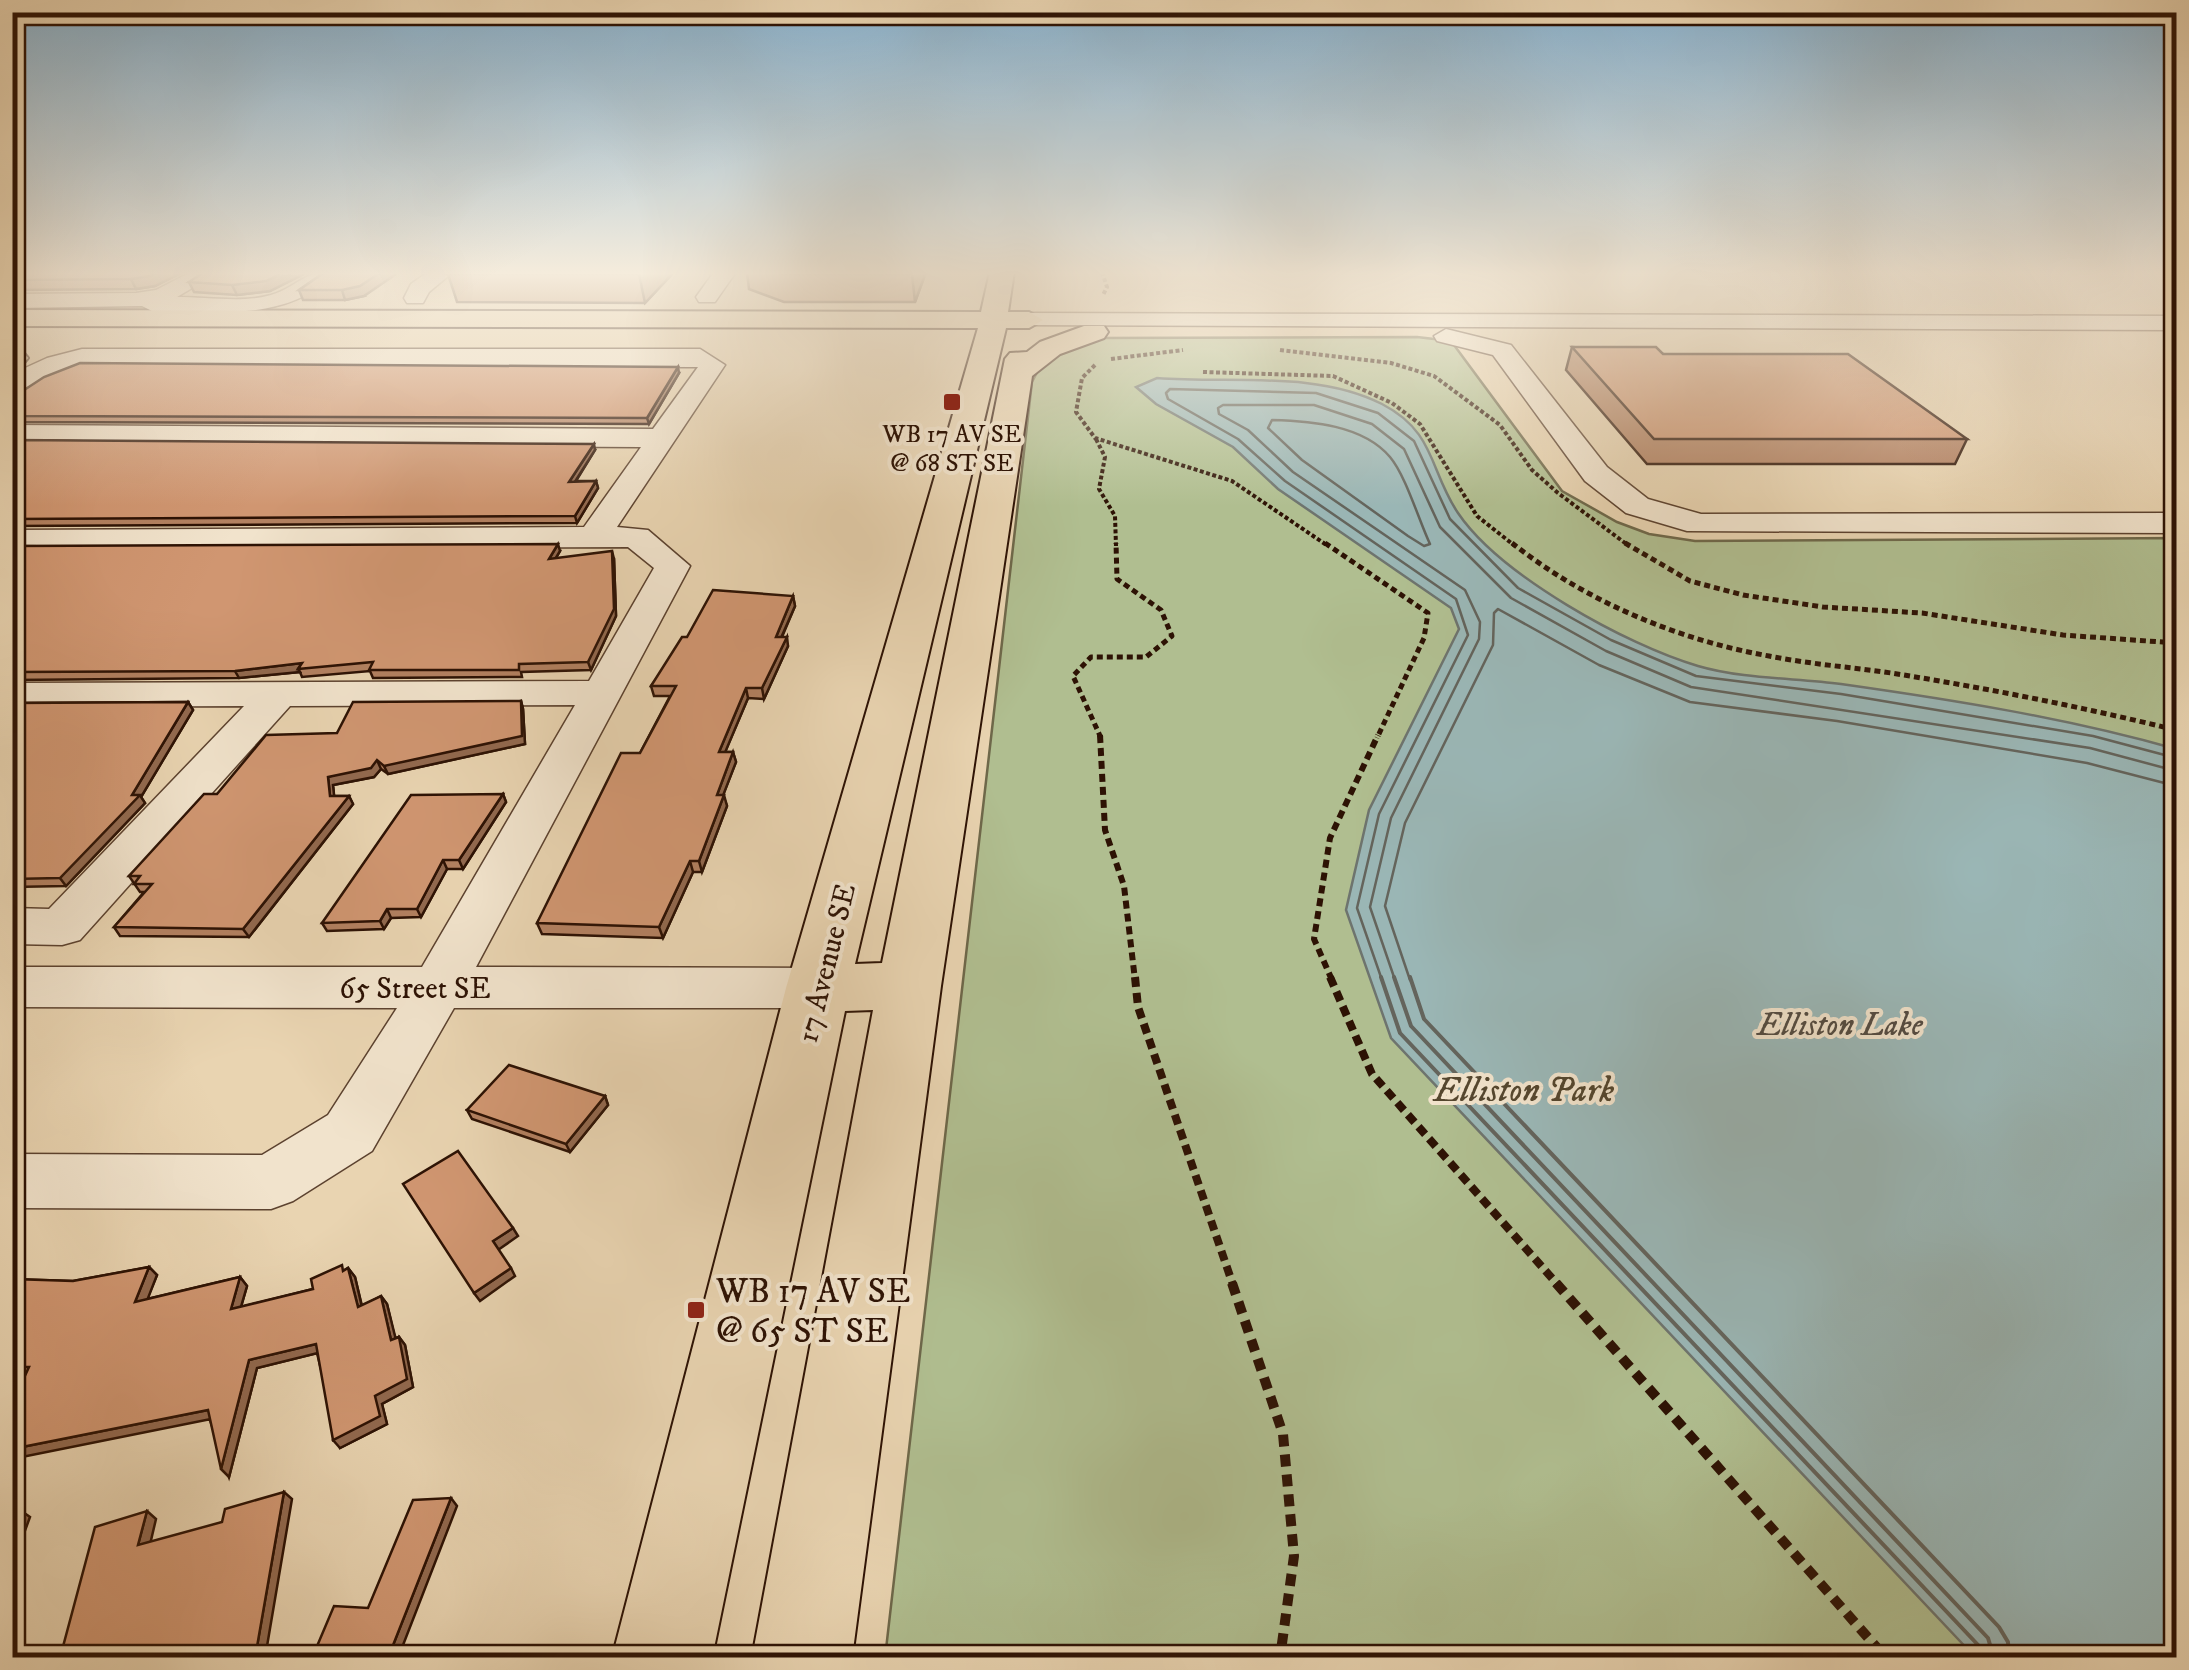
<svg xmlns="http://www.w3.org/2000/svg" width="2189" height="1670" font-family="'IM FELL DW Pica',serif">
<style>
.green{fill:#b0be90;stroke:#6e684a;stroke-width:2.5}
.water{fill:#9ab6b5;stroke:#6e746e;stroke-width:2.5}
.lines{fill:none;stroke-linecap:round;stroke-linejoin:round}
.shore-far1{stroke:#64645c;stroke-width:2.5}
.shore{stroke:#64645c;stroke-width:4}
.minor-casing{stroke:#5c422f;stroke-width:3}
.major-casing{stroke:#2d1204;stroke-width:4}
.path-far4{stroke:#2d1204;stroke-width:4;stroke-dasharray:4 2.5;stroke-linecap:butt}
.path-far3{stroke:#2d1204;stroke-width:5;stroke-dasharray:6 4;stroke-linecap:butt}
.path-far2{stroke:#2d1204;stroke-width:6;stroke-dasharray:8 5;stroke-linecap:butt}
.path-far1{stroke:#2d1204;stroke-width:8;stroke-dasharray:10 6;stroke-linecap:butt}
.path{stroke:#2d1204;stroke-width:10;stroke-dasharray:12 8;stroke-linecap:butt}
.minor{fill:#f1e3cc;fill-rule:evenodd}
.major{fill:#e9d4b1;fill-rule:evenodd}
.wall{fill:#b38161;stroke:#2d1204;stroke-width:2.5}
.shaded-wall{fill:#92694f;stroke:#2d1204;stroke-width:2.5}
.building{fill:#d09671;stroke:#2d1204;stroke-width:2.5}
.poi-dot{fill:#8f2418;stroke:#f1e3cc;stroke-width:4}
.labels{text-anchor:middle;stroke-width:8;stroke-linejoin:round;paint-order:stroke}
.far-poi-label{font-size:25px;fill:#2d1204;stroke:#f1e3cc}
.street-label{font-size:30px;fill:#2d1204;stroke:#f1e3cc}
.water-label{font-size:32px;font-style:italic;fill:#534b42;stroke:#f1e3cc}
.near-park-label{font-size:35px;font-style:italic;fill:#54462e;stroke:#f1e3cc}
.near-poi-label{font-size:35px;fill:#2d1204;stroke:#f1e3cc;text-anchor:start}
</style>
<rect width="100%" height="100%" fill="#e9d4b1"/>
<filter id="stains"><feTurbulence type="fractalNoise" baseFrequency=".002" numOctaves="4"/><feColorMatrix values="0 0 0 0 .2 0 0 0 0 .09 0 0 0 0 .02 0 0 0 .5 -.17"/></filter>
<radialGradient id="worn" r=".72"><stop offset=".6" stop-color="#630" stop-opacity="0"/><stop offset="1" stop-color="#630" stop-opacity=".3"/></radialGradient>
<polygon class="green" points="1417,337 1451,341 1562,491 1617,522 1649,534 1695,541 2176,538 2176,1657 885,1658 1032,382 1045,357 1093,338"/>
<path class="water" d="M1157,378c73,6 158,-8 225,26 54,28 47,66 76,109 42,62 168,132 240,153 44,13 97,12 143,18 113,16 226,34 335,65v908h-201l-584,-619 -45,-128 23,-100 90,-181 -8,-21 -173,-119 -45,-42 -77,-43 -20,-17z"/>
<g class="lines">
<g class="shore-far1">
<path d="M1272,420c39,1 91,5 118,37 16,19 29,64 40,87l-6,2 -16,-10 -106,-76 -34,-32z"/>
<polyline points="1382,980 1357,908 1379,814 1468,635 1456,599 1285,481 1238,439 1168,399 1166,393 1170,389 1316,393 1378,413 1414,441 1450,519 1518,588 1611,640 1696,676 1841,694 2093,736 2176,758"/>
<polyline points="1395,980 1370,907 1391,818 1479,639 1480,622 1465,590 1293,472 1248,430 1219,414 1218,408 1223,405 1314,405 1372,424 1404,449 1440,527 1511,598 1606,651 1691,687 2090,748 2176,771"/>
<polyline points="1410,980 1385,906 1405,823 1493,645 1494,613 1498,609 1599,665 1690,702 1837,721 2087,763 2176,786"/>
</g>
<g class="shore">
<polyline points="1381,977 1400,1033 1979,1646 1982,1658"/>
<polyline points="1394,977 1411,1026 1988,1638 1994,1658"/>
<polyline points="1410,977 1424,1019 1999,1627 2008,1642 2009,1658"/>
</g>
<defs>
<g id="minor">
<path d="M191,272h28l-42,25c29,0 66,6 94,-2 29,-9 28,-23 65,-23 -47,51 -121,39 -184,39l-10,-5 -130,2v-14l124,-1 20,-3z"/>
<polygon points="428,272 453,272 429,292 423,303 407,303 404,298 411,284"/>
<polygon points="714,272 736,272 715,302 699,302 696,297"/>
<polygon points="1029,313 2176,316 2176,330 1021,325 1017,320"/>
<polygon points="1446,329 1511,345 1607,467 1648,499 1701,514 2176,513 2176,533 1687,531 1626,513 1585,481 1493,355 1437,341 1434,336"/>
<polygon points="82,349 700,349 725,365 617,527 648,530 690,566 476,967 818,968 837,974 845,988 837,1002 818,1008 454,1008 372,1151 293,1201 271,1209 12,1208 12,1154 262,1155 328,1115 397,1008 12,1007 12,967 422,967 575,705 290,706 80,940 62,945 12,944 12,908 49,909 244,706 12,707 12,683 589,681 654,568 628,547 12,550 12,530 584,527 641,447 12,443 12,425 653,429 698,367 82,365 12,393 12,374 47,358"/>
</g>
<g id="major">
<polygon points="990,272 1014,272 1008,312 1029,312 1043,320 1029,328 1006,328 855,964 882,963 1005,359 1010,353 1027,352 1040,342 1084,326 1104,326 1108,332 1104,338 1060,354 1032,376 941,986 852,1658 752,1658 873,1010 845,1011 712,1658 612,1658 786,988 978,328 12,326 12,310 981,312"/>
<polygon points="12,349 23,352 28,358 23,364 12,367"/>
</g>
</defs>
<use href="#minor" class="minor-casing"/>
<use href="#major" class="major-casing"/>
<g class="path-far4">
<polyline points="1102,272 1107,287 1103,295"/>
<polyline points="1280,350 1391,363 1434,376 1500,425 1532,470 1558,493 1629,546"/>
<polyline points="1111,359 1183,350"/>
<polyline points="1095,365 1082,378 1076,412 1095,438 1232,481 1328,546"/>
<polyline points="1203,372 1333,376 1392,403 1420,424 1477,516 1515,546"/>
<polyline points="1096,439 1105,457 1099,489 1115,516 1116,546"/>
</g>
<g class="path-far3">
<polyline points="1325,543 1428,613 1424,638 1377,738"/>
<path d="M1512,543c73,58 166,97 257,113 40,8 81,11 122,17 95,15 191,34 285,57"/>
<polyline points="1625,543 1690,581 1743,595 1823,607 1922,613 2063,635 2176,643"/>
<polyline points="1101,738 1073,676 1091,657 1146,657 1172,636 1161,610 1117,579 1116,543"/>
</g>
<g class="path-far2">
<polyline points="1100,735 1105,830 1124,886 1135,980"/>
<polyline points="1332,980 1314,939 1330,838 1378,735"/>
</g>
<g class="path-far1">
<polyline points="1135,977 1138,1007 1233,1285"/>
<polyline points="1330,977 1372,1074 1558,1285"/>
</g>
<g class="path">
<polyline points="1232,1283 1283,1434 1294,1556 1280,1658"/>
<polyline points="1556,1283 1886,1658"/>
</g>
<use href="#minor" class="minor"/>
<use href="#major" class="major"/>
</g>
<g class="wall">
<polygon points="12,272 183,272 155,286 136,289 12,290"/>
<polygon points="325,272 364,296 345,300 303,300 299,290"/>
<polygon points="451,272 674,272 645,303 457,302 448,274"/>
<polygon points="747,272 926,272 915,302 784,302 749,289"/>
<polygon points="306,273 270,291 237,295 194,292 189,282"/>
<polygon points="1572,347 1663,354 1967,439 1955,464 1647,464 1566,370"/>
<polygon points="679,373 649,424 12,422 12,398"/>
<polygon points="12,440 595,450 576,481 596,481 598,488 577,523 12,526"/>
<polygon points="12,546 560,551 556,558 614,559 616,616 591,670 521,672 522,677 373,678 370,671 302,677 300,672 239,678 12,680"/>
<polygon points="793,596 795,606 782,637 788,646 764,699 748,698 725,752 733,752 736,762 723,795 727,806 702,872 693,872 663,938 542,934 537,923 640,753 670,696 654,696 651,686 687,637"/>
<polygon points="521,701 523,709 525,744 388,774 381,769 374,777 333,785 334,796 349,796 353,804 249,937 120,936 114,927 144,892 140,892 129,876 217,794 337,733"/>
<polygon points="188,702 193,710 141,797 145,803 66,886 12,887 12,703"/>
<polygon points="503,794 506,802 463,869 447,869 421,917 391,918 384,929 327,931 322,923"/>
<polygon points="605,1096 608,1105 570,1152 472,1119 467,1110"/>
<polygon points="149,1267 157,1275 147,1299 240,1277 247,1286 241,1307 313,1289 348,1268 355,1277 362,1306 381,1296 387,1304 395,1338 399,1337 405,1345 413,1387 382,1404 387,1424 340,1448 317,1353 257,1368 229,1477 210,1420 26,1375 12,1375 12,1279 73,1281"/>
</g>
<g class="shaded-wall">
<polygon points="159,272 183,272 155,286 136,289 131,279"/>
<polygon points="284,272 312,272 306,273 270,291 237,295 232,285"/>
<polygon points="381,272 399,272 364,296 345,300 342,290"/>
<polygon points="641,272 674,272 645,303 639,274"/>
<polygon points="913,272 926,272 915,302 912,274"/>
<polygon points="678,367 679,373 649,424 647,418"/>
<polygon points="594,444 595,450 571,488 569,482"/>
<polygon points="596,481 598,488 577,523 575,516"/>
<polygon points="558,544 560,551 551,566 549,559"/>
<polygon points="612,551 614,559 616,616 591,670 588,662"/>
<polygon points="793,596 795,606 777,647 776,637"/>
<polygon points="787,637 788,646 764,699 762,688"/>
<polygon points="302,663 298,669 300,672 239,678 235,671"/>
<polygon points="746,688 748,698 721,762 719,752"/>
<polygon points="521,701 523,709 525,744 388,774 384,766"/>
<polygon points="188,702 193,710 141,797 145,803 66,886 60,878 132,795"/>
<polygon points="733,752 736,762 719,806 717,795"/>
<polygon points="377,760 381,769 374,777 333,785 335,804 330,796 328,777"/>
<polygon points="503,794 506,802 463,869 459,860"/>
<polygon points="724,795 727,806 702,872 699,861"/>
<polygon points="349,796 353,804 249,937 243,929"/>
<polygon points="443,860 447,869 421,917 417,909"/>
<polygon points="690,861 693,872 663,938 659,927"/>
<polygon points="387,909 391,918 384,929 380,921"/>
<polygon points="605,1096 608,1105 570,1152 566,1144"/>
<polygon points="513,1228 518,1236 498,1250 493,1241"/>
<polygon points="149,1267 157,1275 143,1311 135,1302"/>
<polygon points="348,1268 355,1277 364,1316 358,1307"/>
<polygon points="511,1268 515,1276 480,1301 474,1293"/>
<polygon points="240,1277 247,1286 238,1317 231,1309"/>
<polygon points="381,1296 387,1304 398,1348 391,1340"/>
<polygon points="399,1337 405,1345 413,1387 382,1404 387,1424 340,1448 333,1440 375,1396"/>
<polygon points="316,1344 322,1352 257,1368 229,1477 221,1469 249,1360"/>
<polygon points="208,1410 216,1418 12,1459 12,1449"/>
<polygon points="284,1492 292,1499 265,1658 255,1658"/>
<polygon points="451,1498 457,1506 398,1658 388,1658"/>
<polygon points="20,1510 30,1517 12,1566 12,1530"/>
<polygon points="147,1511 156,1519 148,1553 138,1545"/>
</g>
<g class="building">
<polygon points="12,272 159,272 150,276 131,279 12,280"/>
<polygon points="204,272 284,272 266,281 232,285 189,282"/>
<polygon points="325,272 381,272 360,286 342,290 299,290"/>
<polygon points="451,272 641,272 639,274 448,274"/>
<polygon points="776,272 913,272 912,274 780,274"/>
<polygon points="1572,347 1656,347 1663,354 1848,354 1967,439 1654,439"/>
<polygon points="80,363 678,367 647,418 12,416 12,398 44,377"/>
<polygon points="12,440 594,444 569,482 596,481 575,516 12,519"/>
<polygon points="558,544 549,559 612,551 614,609 588,662 519,664 519,670 369,670 373,662 298,669 302,663 235,671 12,672 12,546"/>
<polygon points="713,590 793,596 776,637 787,637 762,688 746,688 719,752 733,752 717,795 724,795 699,861 690,861 659,927 537,923 621,753 640,753 676,686 651,686 682,637 687,637"/>
<polygon points="521,701 522,736 384,766 377,760 371,768 328,777 330,796 349,796 243,929 114,927 152,884 134,884 140,876 129,876 204,794 217,794 266,735 337,733 353,702"/>
<polygon points="188,702 132,795 140,795 60,878 12,879 12,703"/>
<polygon points="503,794 459,860 443,860 417,909 387,909 380,921 322,923 411,795"/>
<polygon points="509,1065 605,1096 566,1144 467,1110"/>
<polygon points="458,1151 513,1228 493,1241 511,1268 474,1293 403,1184"/>
<polygon points="342,1265 343,1271 348,1268 358,1307 381,1296 391,1340 399,1337 407,1379 375,1396 380,1416 333,1440 316,1344 249,1360 221,1469 208,1410 12,1449 12,1404 29,1367 12,1367 12,1279 73,1281 149,1267 135,1302 240,1277 231,1309 313,1289 311,1279"/>
<polygon points="284,1492 255,1658 193,1658 195,1652 178,1658 51,1658 61,1654 95,1527 147,1511 138,1545 222,1522 225,1509"/>
<polygon points="451,1498 388,1658 312,1658 334,1606 368,1608 413,1500"/>
<polygon points="20,1510 12,1530 12,1512"/>
</g>
<linearGradient id="sky" x2="0" y2="1"><stop stop-color="#89b5d4"/><stop offset="0.54" stop-color="#f5ecdc"/><stop offset="1" stop-color="#f5ecdc" stop-opacity="0"/></linearGradient>
<rect width="2189" height="506" fill="url(#sky)"/>
<g class="poi-dot">
<rect x="942" y="392" width="20" height="20" rx="5"/>
<rect x="686" y="1300" width="20" height="20" rx="5"/>
</g>
<g class="labels">
<g class="far-poi-label">
<text x="952" y="442">WB 17 AV SE<tspan x="952" dy="29">@ 68 ST SE</tspan></text>
</g>
<g class="street-label">
<text transform="translate(826 963) rotate(-76)" y="10">17 Avenue SE</text>
<text x="415" y="998">65 Street SE</text>
</g>
<g class="water-label">
<text x="1840" y="1035">Elliston Lake</text>
</g>
<g class="near-park-label">
<text x="1524" y="1101">Elliston Park</text>
</g>
<g class="near-poi-label">
<text x="716" y="1302">WB 17 AV SE<tspan x="716" dy="40">@ 65 ST SE</tspan></text>
</g>
</g>
<rect width="2189" height="1670" fill="none" stroke="#e9d4b1" stroke-width="50"/>
<rect x="15" y="15" width="2159" height="1640" fill="none" stroke="#2d1204" stroke-width="5"/>
<rect x="25" y="25" width="2139" height="1620" fill="none" stroke="#2d1204" stroke-width="2.5"/>
<rect width="100%" height="100%" filter="url(#stains)"/>
<rect width="100%" height="100%" fill="url(#worn)"/>
</svg>
